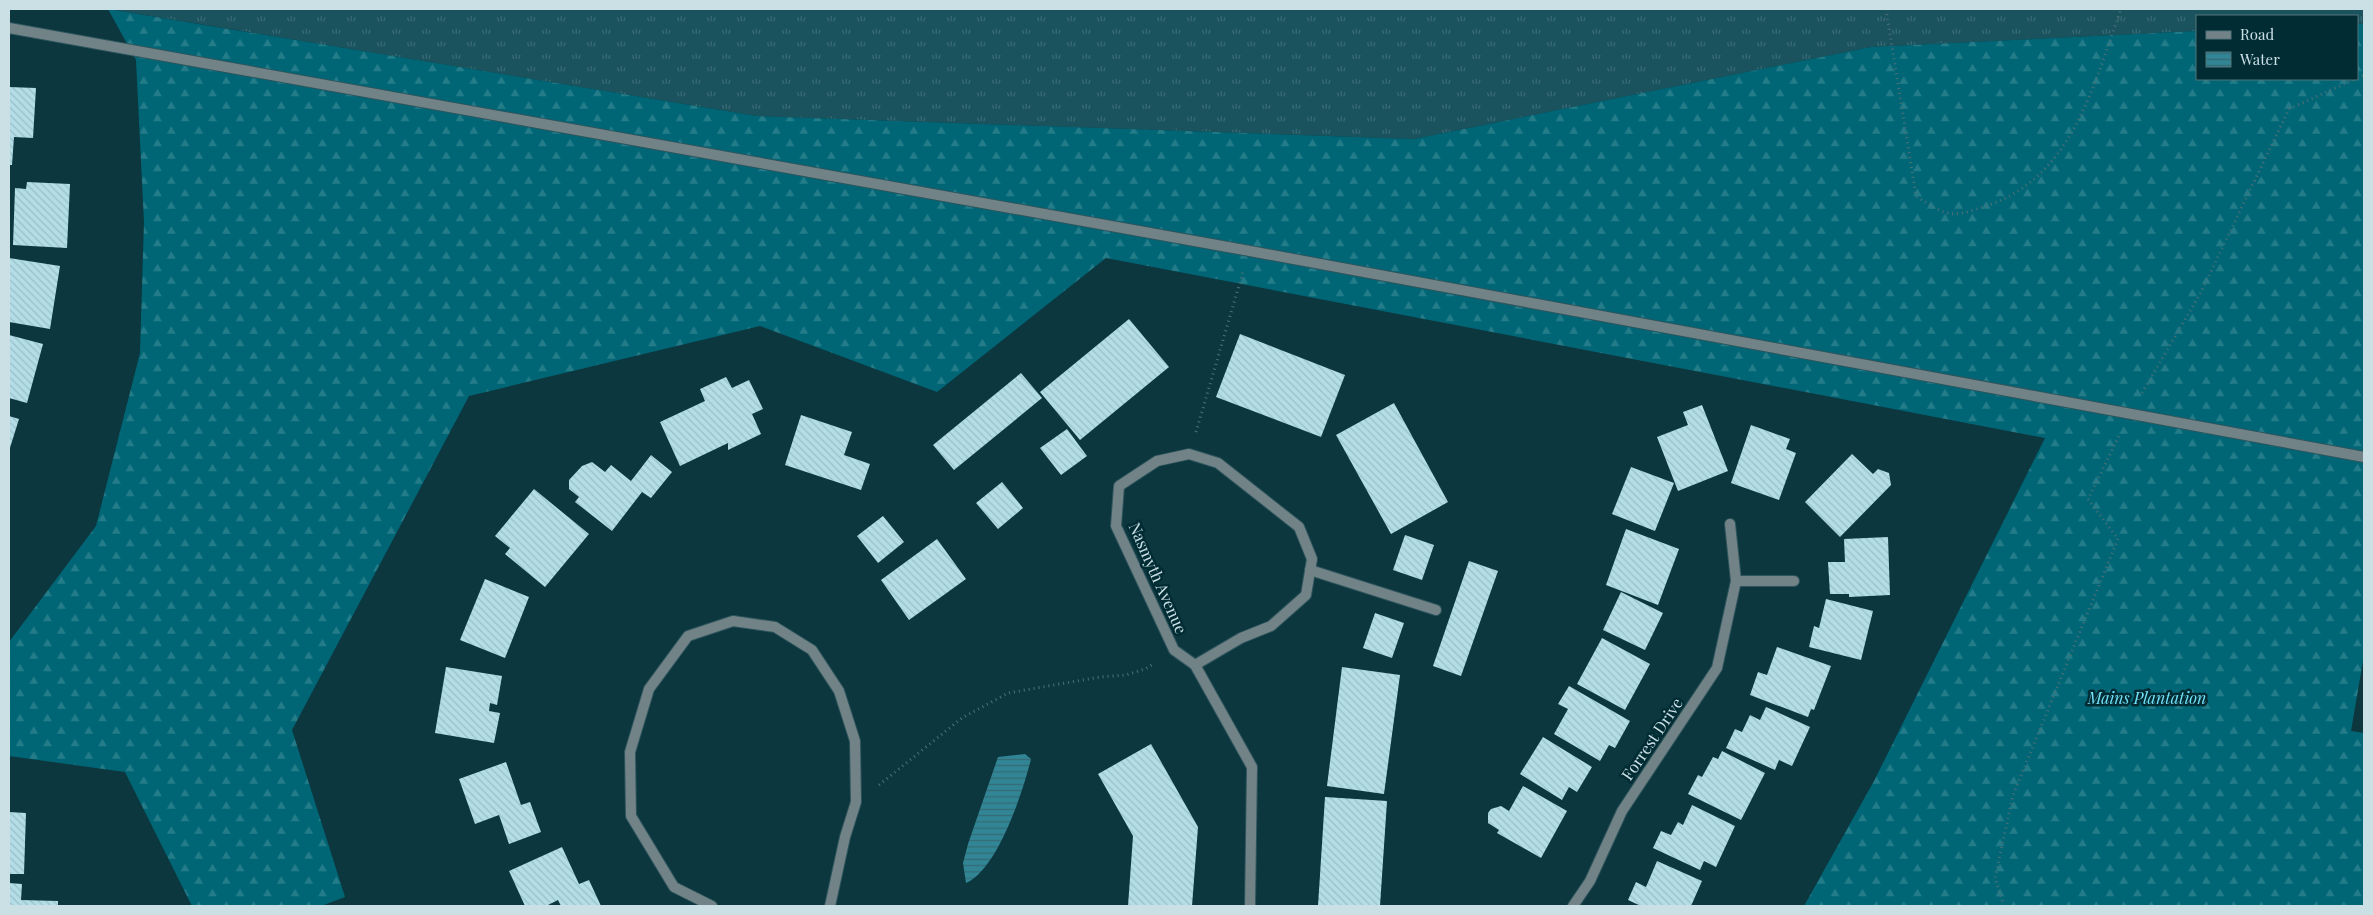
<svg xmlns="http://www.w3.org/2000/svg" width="2373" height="915" font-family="'Playfair Display',serif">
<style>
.grass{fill:url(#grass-tufts)}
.forest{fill:url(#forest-firs)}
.water{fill:url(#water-rules)}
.building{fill:url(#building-back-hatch)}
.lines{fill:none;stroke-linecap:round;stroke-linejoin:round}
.lane-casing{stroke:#2e555d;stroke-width:12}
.street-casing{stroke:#2e555d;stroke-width:12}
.path{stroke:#4d7178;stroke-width:3;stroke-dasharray:1 4;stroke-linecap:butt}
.lane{stroke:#728387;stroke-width:10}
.street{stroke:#728387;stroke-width:10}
.labels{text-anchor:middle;stroke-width:5;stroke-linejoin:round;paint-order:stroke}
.street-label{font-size:16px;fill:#cbe0e5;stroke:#012c34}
.park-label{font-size:16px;font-style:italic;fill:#73e3fa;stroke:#012c34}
</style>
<defs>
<pattern id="grass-tufts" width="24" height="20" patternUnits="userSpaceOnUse" patternTransform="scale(1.25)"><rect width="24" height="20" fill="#1a535e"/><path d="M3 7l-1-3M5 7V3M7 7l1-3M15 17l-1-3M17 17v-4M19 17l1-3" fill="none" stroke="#3a6b75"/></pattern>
<pattern id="forest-firs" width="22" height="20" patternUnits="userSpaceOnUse" patternTransform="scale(1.25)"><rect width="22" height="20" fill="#006676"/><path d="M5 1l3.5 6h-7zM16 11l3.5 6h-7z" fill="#247c89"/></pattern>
<pattern id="water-rules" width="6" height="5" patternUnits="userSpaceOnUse" patternTransform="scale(1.25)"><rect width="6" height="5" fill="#318595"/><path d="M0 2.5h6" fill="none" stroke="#366b75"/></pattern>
<pattern id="building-back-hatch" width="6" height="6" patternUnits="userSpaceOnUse" patternTransform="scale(1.25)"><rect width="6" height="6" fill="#b3dee8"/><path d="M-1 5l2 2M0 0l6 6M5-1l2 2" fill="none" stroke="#9bbfc7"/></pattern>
</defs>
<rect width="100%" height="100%" fill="#0c373f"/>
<polygon class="grass" points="109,9 2364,9 2364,24 2357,24 2357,16 2197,16 2197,31 1871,47 1414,139 757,116"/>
<polygon class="forest" points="108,9 757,116 1414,139 1871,47 2197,31 2197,79 2357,79 2357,24 2364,24 2364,655 2351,731 2364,733 2364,906 1804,906 1874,781 2045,438 1106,258 937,392 760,326 469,396 292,730 345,897 321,906 192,906 125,772 9,756 9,642 96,526 140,353 144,222 136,60"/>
<path class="water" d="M1025,754l6,5c-8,32 -33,110 -65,124l-3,-20 5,-19 30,-87z"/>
<g class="building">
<polygon points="9,87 36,88 33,138 14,137 12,165 9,165"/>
<polygon points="27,182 70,184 67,248 13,245 15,188 26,189"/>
<polygon points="9,258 60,266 50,329 9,322"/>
<polygon points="1129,319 1169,367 1080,440 1040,392"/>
<polygon points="1240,334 1345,375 1321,437 1216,397"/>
<polygon points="9,335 43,344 27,403 9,398"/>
<polygon points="1021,373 1042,398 954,470 933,445"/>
<polygon points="726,377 732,388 749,380 763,409 752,414 761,434 728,450 728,443 680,466 660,422 705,401 700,389"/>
<polygon points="1394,403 1448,502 1391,534 1336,435"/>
<polygon points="1702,405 1728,471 1678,491 1657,437 1688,425 1683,412"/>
<polygon points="801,415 852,432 844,455 870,464 861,490 785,465"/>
<polygon points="9,416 19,419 9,451"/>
<polygon points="1751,425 1790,439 1786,449 1796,453 1779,500 1731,483"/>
<polygon points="1067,429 1087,456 1061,475 1040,448"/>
<polygon points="1852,454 1873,474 1878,469 1889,473 1891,485 1840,537 1805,502"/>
<polygon points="651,455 672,472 651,498 642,492 612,531 575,502 579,497 569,489 569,480 582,466 592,462 605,472 611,465 631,481"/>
<polygon points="1631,467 1674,483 1655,531 1612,514"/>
<polygon points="1002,482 1023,508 998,529 976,503"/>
<polygon points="534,489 589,534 545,587 505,554 510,548 495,536"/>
<polygon points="883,516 904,542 878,563 857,536"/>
<polygon points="1626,529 1679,549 1658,605 1606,585"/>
<polygon points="1405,535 1434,545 1422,580 1393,570"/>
<polygon points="1888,537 1890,595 1849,597 1849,594 1830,594 1828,562 1845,562 1844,539"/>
<polygon points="937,539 966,579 909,620 881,580"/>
<polygon points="1469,561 1498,571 1461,676 1433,666"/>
<polygon points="485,579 529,597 505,658 460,640"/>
<polygon points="1621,592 1663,613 1645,650 1603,630"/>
<polygon points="1826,599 1873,611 1861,660 1809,647 1814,626 1819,628"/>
<polygon points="1375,613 1404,623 1392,658 1363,648"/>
<polygon points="1602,638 1650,664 1625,710 1577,684"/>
<polygon points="1777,647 1831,666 1814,710 1811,709 1808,717 1750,695 1758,672 1767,675"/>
<polygon points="446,667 502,676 497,705 490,703 489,711 500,713 494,743 435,733"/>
<polygon points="1342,667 1400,675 1384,794 1327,786"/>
<polygon points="1569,686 1630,721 1615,748 1609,745 1600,761 1554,734 1568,709 1558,704"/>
<polygon points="1766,707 1810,727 1792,766 1779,760 1775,770 1726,748 1735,729 1742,732 1750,715 1760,720"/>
<polygon points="1543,737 1592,767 1577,792 1569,787 1562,800 1520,774"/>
<polygon points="1151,744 1198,827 1192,906 1128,906 1133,836 1098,774"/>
<polygon points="1722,751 1765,773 1741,820 1688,794 1698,775 1702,777 1713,757 1718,759"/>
<polygon points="506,762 521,805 530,802 541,832 509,844 499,815 475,824 459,779"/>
<polygon points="1523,786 1567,811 1541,858 1497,833 1499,830 1488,823 1488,813 1491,809 1501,806 1509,811"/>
<polygon points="1325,797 1387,801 1380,906 1318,906"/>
<polygon points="1692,805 1735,826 1716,867 1704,861 1700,870 1653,848 1661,831 1671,835 1678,822 1683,825"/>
<polygon points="9,812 26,813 24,874 9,874"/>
<polygon points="562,847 579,884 589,880 601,906 561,906 558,900 546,906 525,906 509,871"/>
<polygon points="1657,861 1702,881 1691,906 1641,906 1628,900 1636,882 1646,887"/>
<polygon points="9,883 22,884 21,900 58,901 58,906 9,906"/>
</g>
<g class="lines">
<defs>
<g id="lane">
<polyline points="9,28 1250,251 2364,457"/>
<polyline points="1310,570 1436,610"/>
</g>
<g id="street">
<polygon points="1189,454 1218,463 1299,527 1312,559 1306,595 1271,626 1241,638 1195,665 1174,650 1116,526 1119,486 1157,461"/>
<polyline points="1736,581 1794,581"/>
<polyline points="1195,665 1252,767 1250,906"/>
<polyline points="712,906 674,887 631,816 630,752 649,689 688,636 733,621 775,627 812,650 839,691 855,741 856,802 845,837 830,906"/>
<polyline points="1573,906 1590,881 1622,811 1717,668 1736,581 1730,524"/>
</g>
</defs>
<use href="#lane" class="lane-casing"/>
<use href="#street" class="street-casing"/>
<g class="path">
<path d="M1886,9l30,187c33,22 35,22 73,9 84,-29 105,-122 132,-196"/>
<polyline points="2142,393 2200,294 2289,109 2364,75"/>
<polyline points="1196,432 1243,272"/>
<polyline points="879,785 962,718 1008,693 1100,677 1126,675 1145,669 1155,663"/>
<polyline points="2004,906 1995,878 2013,795 2118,539 2088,499 2119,436"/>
</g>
<use href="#lane" class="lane"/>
<use href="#street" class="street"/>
</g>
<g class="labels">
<g class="street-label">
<text transform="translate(1158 578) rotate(66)" y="6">Nasmyth Avenue</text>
<text transform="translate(1652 739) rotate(-56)" y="6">Forrest Drive</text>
</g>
<g class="park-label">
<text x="2147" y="704">Mains Plantation</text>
</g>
</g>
<rect width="2373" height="915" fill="none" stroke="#cbe0e5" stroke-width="20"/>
<rect x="2196" y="15" width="162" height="65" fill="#012c34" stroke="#52747b"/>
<rect x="2206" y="31" width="25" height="8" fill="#728387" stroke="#52747b"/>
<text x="2240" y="40" font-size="15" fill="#cbe0e5">Road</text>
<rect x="2206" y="52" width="25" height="15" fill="url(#water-rules)" stroke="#52747b"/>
<text x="2240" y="65" font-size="15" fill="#cbe0e5">Water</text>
</svg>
